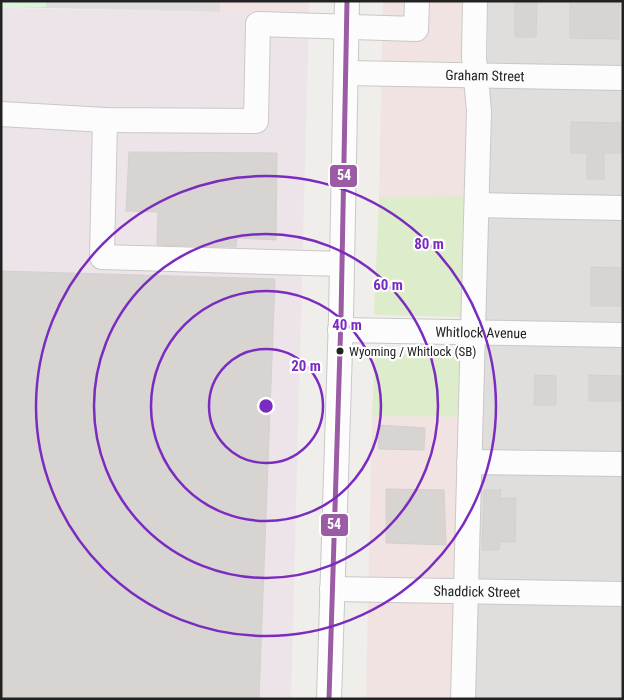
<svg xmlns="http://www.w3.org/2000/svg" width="624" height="700" font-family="'Roboto Condensed',sans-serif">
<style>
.residential{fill:#dfdedc}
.commercial{fill:#f1e3e1}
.industrial{fill:#ede4e9}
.grass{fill:#ddeccb}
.park{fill:#daf5da}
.building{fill:#d7d4d2;stroke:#d3d0cc}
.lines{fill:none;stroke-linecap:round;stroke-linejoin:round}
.minor-casing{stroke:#c9c8c7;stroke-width:26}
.minor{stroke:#fdfcfc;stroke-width:24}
.bus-1-casing{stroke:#fff;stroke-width:9}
.bus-1{stroke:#9b5ba5;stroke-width:5}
.ring{fill:none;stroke:#7b2cbf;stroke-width:2.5}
.bus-dot{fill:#222;stroke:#fff;stroke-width:2}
.labels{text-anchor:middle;stroke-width:4.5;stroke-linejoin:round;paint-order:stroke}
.bus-label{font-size:13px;fill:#222;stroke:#fff;text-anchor:start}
.street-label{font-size:14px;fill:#222;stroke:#fff}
.centre{fill:#7b2cbf;stroke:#fff;stroke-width:2.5}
.ring-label{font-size:15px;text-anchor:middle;font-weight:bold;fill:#7b2cbf;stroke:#fff;stroke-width:4.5;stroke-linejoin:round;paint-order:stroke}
.line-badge{stroke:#fff;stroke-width:2}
.badge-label{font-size:14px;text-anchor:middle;font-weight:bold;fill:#fff}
</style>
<rect width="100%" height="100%" fill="#f0eeeb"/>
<g class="residential">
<polygon points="1,1 220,1 220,12 1,7"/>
<polygon points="488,1 623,1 623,699 474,699 482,417"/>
</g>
<g class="commercial">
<polygon points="220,1 309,1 309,14 220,12"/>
<polygon points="383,1 488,1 485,196 379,197"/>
<polygon points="372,416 482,417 474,699 366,699"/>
</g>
<polygon class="industrial" points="1,8 309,14 291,699 1,699"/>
<g class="grass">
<polygon points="468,196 464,317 374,315 379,197"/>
<polygon points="375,354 463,355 464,417 372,416"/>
</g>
<rect class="park" x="1" y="1" width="45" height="6"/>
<g class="building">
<polygon points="515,1 537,1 536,37 515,37"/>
<polygon points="570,1 619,1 619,39 570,38"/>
<polygon points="571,122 623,123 623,153 604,153 604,179 587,179 587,153 571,153"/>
<polygon points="129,152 277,153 276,240 237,238 236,247 157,245 158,212 126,211"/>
<polygon points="591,267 623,268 623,306 591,306"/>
<polygon points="1,271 275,279 259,699 1,699"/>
<polygon points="535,375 556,376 556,405 534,405"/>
<polygon points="589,375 623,376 623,401 589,401"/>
<polygon points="378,425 425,428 424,450 379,449"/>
<polygon points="386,489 444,490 446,545 386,543"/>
<polygon points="484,490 501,490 500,498 516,498 515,542 500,542 499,550 482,550"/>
</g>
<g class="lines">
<defs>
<g id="minor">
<path id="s1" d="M346,73l277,5"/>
<polyline points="1,114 105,120 256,121 258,24 416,29 417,1"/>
<polyline points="105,120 102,257 342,264"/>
<polyline points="477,205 623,208"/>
<path id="s2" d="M340,330l283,5"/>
<polyline points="469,462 623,464"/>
<path id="s3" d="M332,589l291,5"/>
<polyline points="329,699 341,317 347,1"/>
<polyline points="463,699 479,111 474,57 475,1"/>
</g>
</defs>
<use href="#minor" class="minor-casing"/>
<use href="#minor" class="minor"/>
<defs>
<polyline id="bus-1" points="329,699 341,317 347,1"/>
</defs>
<use href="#bus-1" class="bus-1-casing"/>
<use href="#bus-1" class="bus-1"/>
</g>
<g class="ring">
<circle cx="266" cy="406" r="57"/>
<circle cx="266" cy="406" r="115"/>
<circle cx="266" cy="406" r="172"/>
<circle cx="266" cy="406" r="230"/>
</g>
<circle class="bus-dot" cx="340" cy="351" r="4.5"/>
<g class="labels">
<g class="bus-label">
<text x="349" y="356">Wyoming / Whitlock (SB)</text>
</g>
<g class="street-label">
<text dy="5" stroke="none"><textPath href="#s1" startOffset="139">Graham Street</textPath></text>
<text dy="5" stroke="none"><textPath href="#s2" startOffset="141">Whitlock Avenue</textPath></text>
<text dy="5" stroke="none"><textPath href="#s3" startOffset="145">Shaddick Street</textPath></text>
</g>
</g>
<circle cx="266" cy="406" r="8" class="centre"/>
<g class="ring-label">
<text x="429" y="249">80 m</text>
<text x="388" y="290">60 m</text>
<text x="347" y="330">40 m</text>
<text x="306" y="371">20 m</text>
</g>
<g class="line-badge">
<rect x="329" y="164" width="29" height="24" rx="5" fill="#9b5ba5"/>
<rect x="320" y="513" width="29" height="24" rx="5" fill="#9b5ba5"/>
</g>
<g class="badge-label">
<text x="344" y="180">54</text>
<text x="334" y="529">54</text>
</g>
<rect width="624" height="700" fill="none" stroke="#222222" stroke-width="5"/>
</svg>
